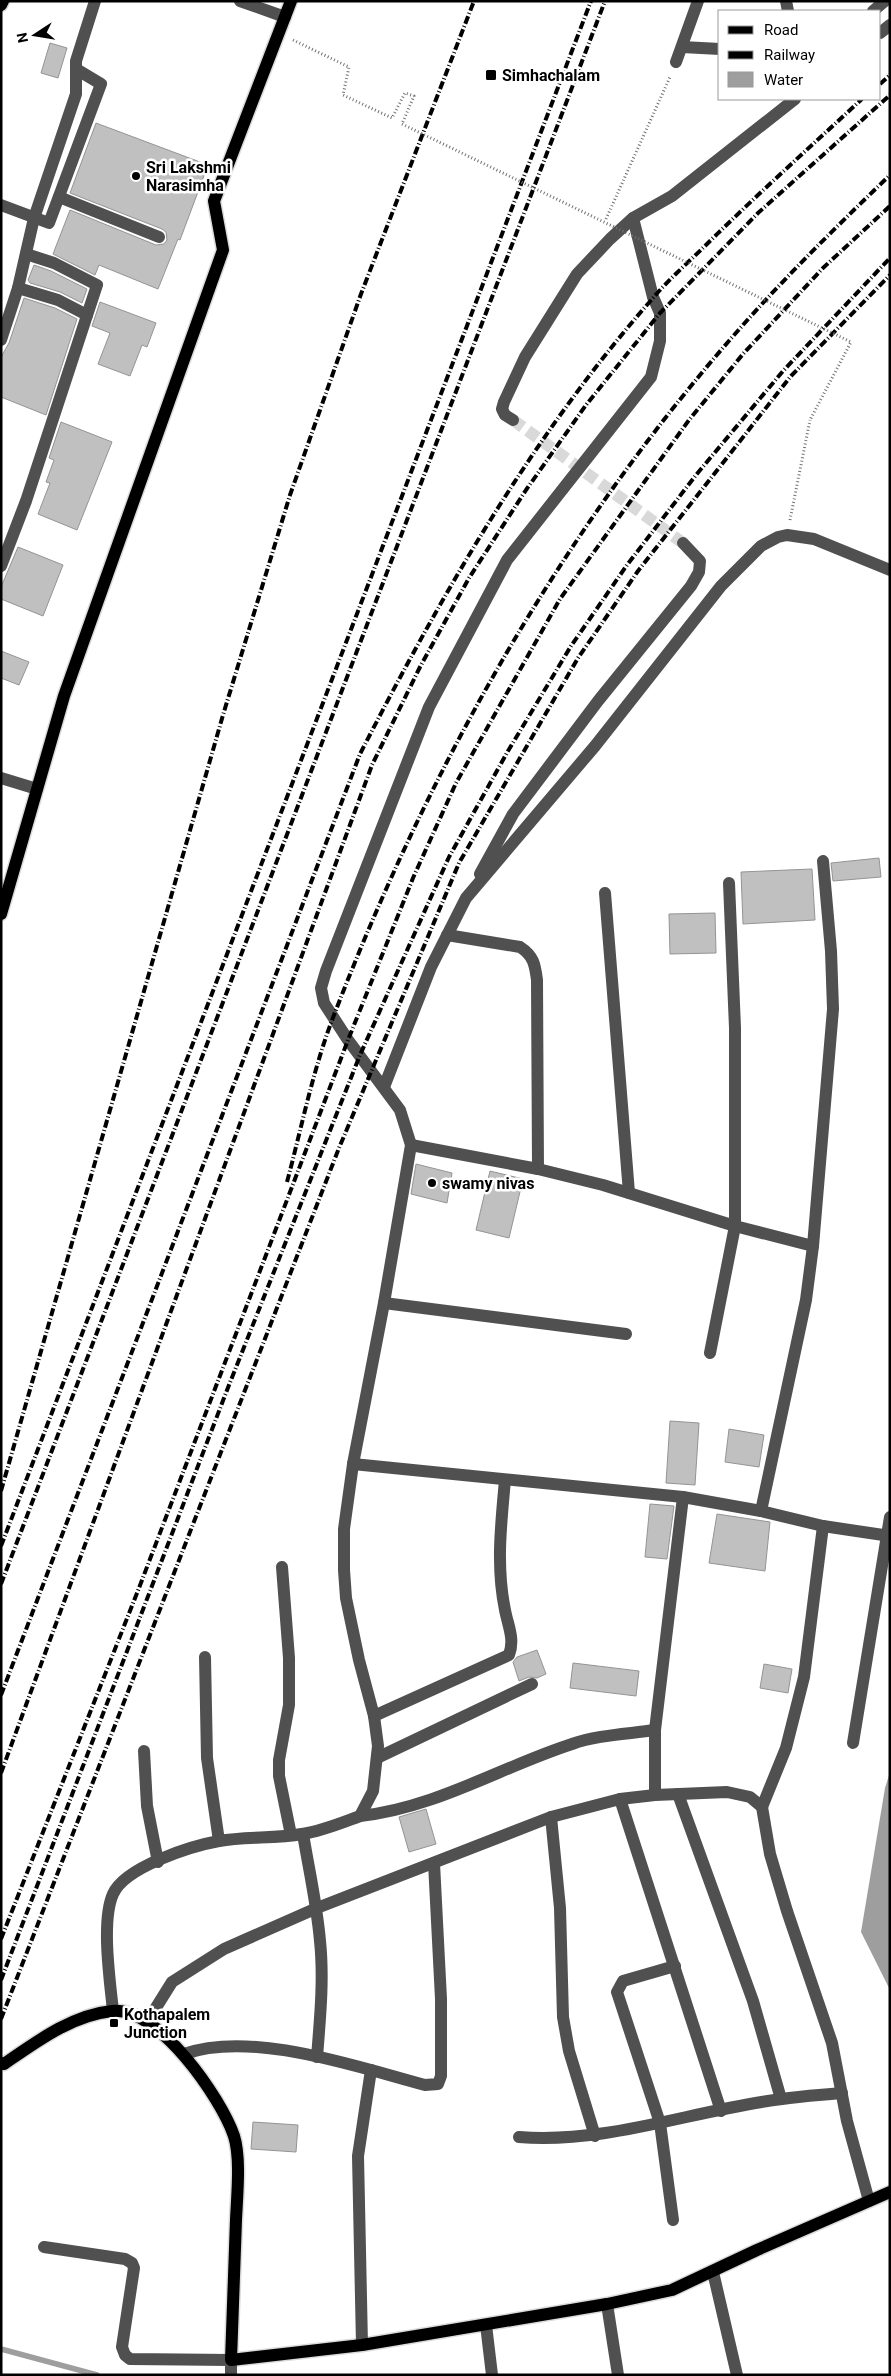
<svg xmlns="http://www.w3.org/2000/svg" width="891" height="2376" font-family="Roboto,sans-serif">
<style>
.water{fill:#9e9e9e}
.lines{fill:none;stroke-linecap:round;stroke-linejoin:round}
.stream{stroke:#9e9e9e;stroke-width:5.5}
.building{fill:#c0c0c0;stroke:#949494}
.minor-tunnel{stroke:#d9d9d9;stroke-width:12;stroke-dasharray:12 6;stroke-linecap:butt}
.major-casing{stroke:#dbdbdb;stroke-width:15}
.path{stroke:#727272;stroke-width:3;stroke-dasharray:1 2.5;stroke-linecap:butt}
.minor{stroke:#505050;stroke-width:12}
.major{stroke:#000;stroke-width:12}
.rail{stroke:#000;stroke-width:4;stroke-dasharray:8 2.5 1 2.5;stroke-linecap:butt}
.path-bridge{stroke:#727272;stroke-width:3;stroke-dasharray:1 2.5;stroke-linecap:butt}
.poi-dot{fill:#000;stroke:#fff;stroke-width:2}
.labels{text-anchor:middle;stroke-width:5;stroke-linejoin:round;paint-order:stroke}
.poi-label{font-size:16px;font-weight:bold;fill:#000;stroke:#fff;text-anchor:start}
</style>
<rect width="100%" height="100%" fill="#fff"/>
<polygon class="water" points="890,1772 890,1990 861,1932 885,1788"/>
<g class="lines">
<polyline class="stream" points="1,2349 97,2375"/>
</g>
<g class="building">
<polygon points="50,43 67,48 58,78 41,73"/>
<polygon points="96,123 208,165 180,240 178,239 158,289 99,265 95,275 53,254 70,210 156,245 164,244 167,240 166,232 162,229 70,193"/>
<polygon points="34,265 51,271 87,289 82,303 60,292 30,283 28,280"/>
<polygon points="24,298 55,308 77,319 46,415 1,397 1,357 9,343"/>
<polygon points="100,302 156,323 147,347 142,345 130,376 98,364 110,333 92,326"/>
<polygon points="61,422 112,442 77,530 38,514 50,483 46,482 54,460 49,458"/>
<polygon points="18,547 63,565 43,616 1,599 1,587"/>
<polygon points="1,651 29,662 19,685 1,678"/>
<polygon points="879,858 881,877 833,881 831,863"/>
<polygon points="812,869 815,920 743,924 741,872"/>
<polygon points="715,913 716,953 670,954 669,914"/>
<polygon points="416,1164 452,1173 447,1203 411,1194"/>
<polygon points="490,1171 523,1179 509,1238 476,1230"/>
<polygon points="670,1421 699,1423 695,1485 666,1483"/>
<polygon points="729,1429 764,1435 759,1467 725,1462"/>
<polygon points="650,1504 674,1506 667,1559 645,1557"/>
<polygon points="717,1514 770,1522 765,1571 709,1563"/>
<polygon points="537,1650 546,1674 537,1678 529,1677 519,1681 513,1662 517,1657"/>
<polygon points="573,1663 639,1671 636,1696 570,1688"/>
<polygon points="764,1664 792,1669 788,1693 760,1688"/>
<polygon points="426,1809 436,1844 409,1852 399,1817"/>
<polygon points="253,2122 298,2125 296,2152 251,2149"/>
</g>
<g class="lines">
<polyline class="minor-tunnel" points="513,420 683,543"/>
<defs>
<g id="major">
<polyline points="1,5 3,1"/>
<polyline points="1,914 64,696 223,250 214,201 291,1"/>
<path d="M1,2063l3,1c32,-22 68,-49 108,-53 46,-5 109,87 122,125 7,22 3,60 2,84 -2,46 -3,93 -5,140l131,-15 245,-41 65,-14 85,-40 133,-58"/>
</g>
</defs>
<use href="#major" class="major-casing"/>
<g class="path">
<polyline points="293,40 349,67 343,95 392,118 405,93 414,96 402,124"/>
<polyline points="606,219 670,77"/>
<polyline points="790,520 810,420"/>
</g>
<g class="minor">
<polyline points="240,1 285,17"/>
<polyline points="786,1 788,11"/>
<polyline points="873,11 885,1"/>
<polyline points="880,33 890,25"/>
<polyline points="682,47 720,49"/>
<polyline points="676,62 698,1"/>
<polyline points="59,197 159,237"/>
<polyline points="1,205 49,223 101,84 76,69"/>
<polyline points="87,315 58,300 18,288 34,218 76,94 76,61 95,1"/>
<polyline points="1,340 18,288"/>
<polyline points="513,420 505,415 502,409 504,402 525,357 577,274 610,239 633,218 672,196 795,99"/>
<polyline points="1,566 26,501 97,285 54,263 26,254"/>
<polyline points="1,778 37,789"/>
<polyline points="480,874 513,814 598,701 691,586 699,572 700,561 683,543"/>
<polyline points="605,893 629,1193"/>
<path d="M447,935l73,12c14,9 15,18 17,33l1,189"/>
<polyline points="384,1087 431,967 466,898 595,746 721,586 761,546 778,537 787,535 814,539 890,570"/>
<polyline points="411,1145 538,1169 603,1185 735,1226 813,1246"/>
<polyline points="384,1303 626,1334"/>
<polyline points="710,1353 735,1226 735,1028 729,883"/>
<polyline points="353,1464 683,1497 761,1511 823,1526 890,1536"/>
<polyline points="761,1511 806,1300 813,1246 833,1009 831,951 823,861"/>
<polyline points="282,1567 289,1658 289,1705 279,1760 279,1776 291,1835"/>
<polyline points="205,1657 207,1758 219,1841"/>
<path d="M374,1716l135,-61c6,-16 -1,-29 -4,-45 -9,-43 -4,-86 0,-130"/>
<polyline points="853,1743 890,1517"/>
<polyline points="144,1751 147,1806 158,1862"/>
<polyline points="379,1757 532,1684"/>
<polyline points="678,1794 753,2001 781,2099"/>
<polyline points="655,1795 655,1730 683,1497"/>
<polyline points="620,1799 721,2111"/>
<polyline points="762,1807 786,1748 804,1677 823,1526"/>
<path d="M360,1816c75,-8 141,-49 212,-72 25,-9 56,-10 83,-14"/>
<polyline points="551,1817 560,1908 563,2017 569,2051 595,2136"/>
<path d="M303,1834c6,36 14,71 17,107 4,38 0,78 -3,116"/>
<path d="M113,2011c-3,-30 -12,-90 0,-117 12,-27 78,-48 106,-53 27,-5 56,-2 83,-7 20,-3 39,-11 58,-18l13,-25 5,-45 -4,-30 -15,-56 -13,-62 -2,-28v-41l9,-65 31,-161 27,-158 -11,-35 -52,-70 -24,-37 -3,-15 5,-17 103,-264 78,-147 144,-183 9,-36v-28l-7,-16 -20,-79"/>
<polyline points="147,2022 172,1982 224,1949 317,1908 551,1817 620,1799 655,1795 727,1792 750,1797 762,1807 770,1854 787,1911 832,2043 847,2121 869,2201"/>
<path d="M184,2054c68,-24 173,13 241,31l13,-1 3,-8v-77l-7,-136"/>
<path d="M519,2137c90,7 174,-27 263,-38 20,-3 40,-4 60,-6"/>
<polyline points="673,2220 660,2123 617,1992 623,1981 675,1966"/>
<polyline points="44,2247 125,2259 132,2263 134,2268 122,2347 125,2355 130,2359 231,2360 231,2375"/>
<polyline points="713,2272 737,2375"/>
<polyline points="607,2304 618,2375"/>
<polyline points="486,2325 492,2375"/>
<polyline points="362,2345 358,2156 371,2070"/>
</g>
<use href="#major" class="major"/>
<g class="rail">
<polyline points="880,84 890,75"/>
<path d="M287,1182c15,-56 26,-113 47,-167 94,-244 222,-475 394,-673 51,-59 106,-113 162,-167"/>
<polyline points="1,1491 223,715 290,495 361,294 474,1"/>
<polyline points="1,1546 591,1"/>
<polyline points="1,1584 605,1"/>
<path d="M1,1695l359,-941c82,-160 173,-320 293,-456 17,-20 38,-38 56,-56 50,-49 102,-96 153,-143"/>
<polyline points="1,1773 372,765 420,667 469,578 526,490 586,405 660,313 758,213 890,95"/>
<polyline points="1,1939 139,1588 348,1040 413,878 456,783 560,599 689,420 743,354 823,268 890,206"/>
<polyline points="1,1980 229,1385 360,1055 449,857 508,751 571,646 627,565 696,475 783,371 890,258"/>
<polyline points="1,2019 339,1148 459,863 578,658 638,571 791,376 890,275"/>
</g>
<polyline class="path-bridge" points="402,124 851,342 810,420"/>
</g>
<g class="poi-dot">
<rect x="485" y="69" width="12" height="12" rx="2.5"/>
<circle cx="136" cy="176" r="5"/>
<circle cx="432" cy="1183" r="5"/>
<rect x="109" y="2018" width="10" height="10" rx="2.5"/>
</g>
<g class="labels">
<g class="poi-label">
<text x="502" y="81">Simhachalam</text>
<text x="146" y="173">Sri Lakshmi<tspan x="146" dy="18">Narasimha</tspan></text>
<text x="442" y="1189">swamy nivas</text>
<text x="124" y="2020">Kothapalem<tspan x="124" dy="18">Junction</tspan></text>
</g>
</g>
<rect width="891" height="2376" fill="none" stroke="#000000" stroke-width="5"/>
<rect x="718" y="10" width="162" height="90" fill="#ffffff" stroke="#999999"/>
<rect x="728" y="26" width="25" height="8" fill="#000000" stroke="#999999"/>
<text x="764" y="35" font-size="15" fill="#000000">Road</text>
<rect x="728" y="51" width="25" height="8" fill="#000000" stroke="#999999"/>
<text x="764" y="60" font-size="15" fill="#000000">Railway</text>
<rect x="728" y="72" width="25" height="15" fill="#9e9e9e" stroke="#999999"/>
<text x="764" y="85" font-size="15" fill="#000000">Water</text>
<g transform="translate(35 35) rotate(258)" stroke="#ffffff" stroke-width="4" paint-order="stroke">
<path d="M0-4L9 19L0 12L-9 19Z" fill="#000000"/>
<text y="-8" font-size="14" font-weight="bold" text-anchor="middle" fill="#000000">N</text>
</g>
</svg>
